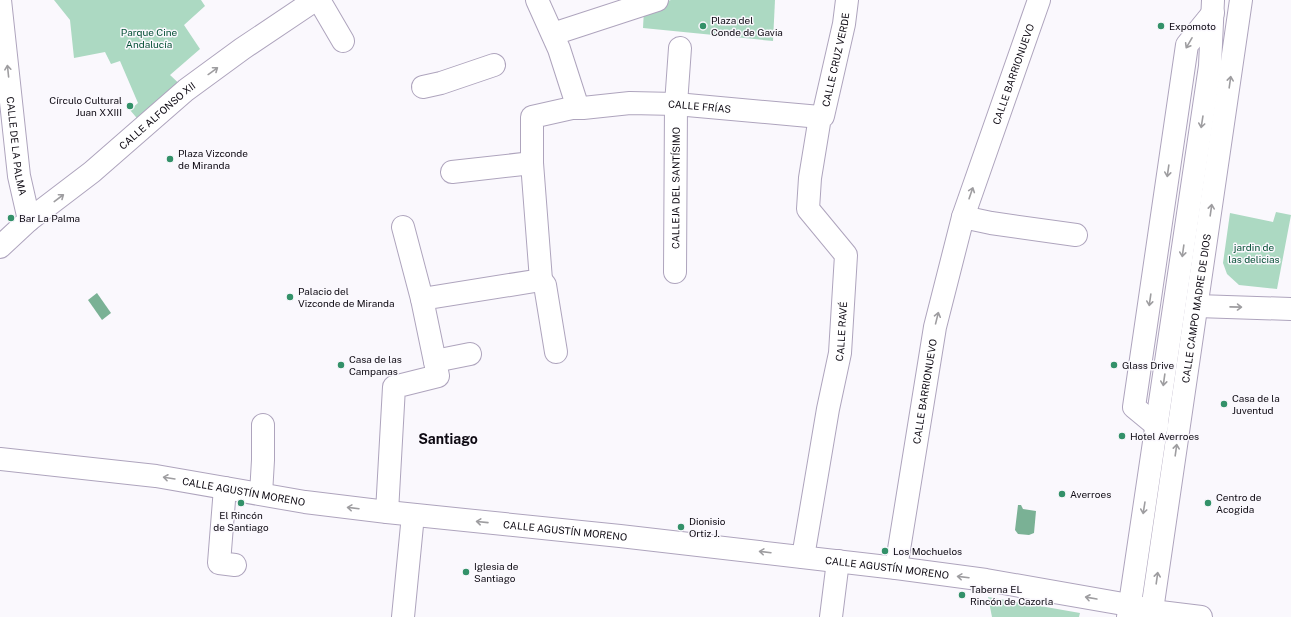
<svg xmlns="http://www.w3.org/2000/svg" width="1291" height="617" font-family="'Public Sans',sans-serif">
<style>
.green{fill:#acd9c2}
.water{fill:#7ab195}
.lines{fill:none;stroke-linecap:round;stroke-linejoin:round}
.street-casing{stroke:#aea4bd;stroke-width:24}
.secondary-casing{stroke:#aea4bd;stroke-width:24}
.primary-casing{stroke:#aea4bd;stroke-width:24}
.street{stroke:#fff;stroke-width:22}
.secondary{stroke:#fff;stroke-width:22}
.primary{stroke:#fff;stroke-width:22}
.oneway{stroke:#9e9da0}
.poi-dot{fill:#339169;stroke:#faf8fd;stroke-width:1.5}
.labels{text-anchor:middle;stroke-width:3;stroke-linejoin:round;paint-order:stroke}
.poi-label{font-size:10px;fill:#0d0912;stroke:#faf8fd;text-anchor:start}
.park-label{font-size:10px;fill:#065036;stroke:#faf8fd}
.street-label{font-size:10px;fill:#0d0912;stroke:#faf8fd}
.district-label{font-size:14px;font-weight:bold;fill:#0d0912;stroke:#faf8fd}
</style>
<rect width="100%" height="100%" fill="#faf8fd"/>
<g class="green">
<polygon points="54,0 201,0 205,6 184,25 200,49 170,75 186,90 141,123 130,110 138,103 120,61 111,64 105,52 74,58 70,20"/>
<polygon points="671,0 775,0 773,41 643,28 644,9"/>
<polygon points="1276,212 1291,215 1277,289 1239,285 1227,274 1223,263 1230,213 1273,222"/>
<polygon points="988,597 1080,613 1079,617 992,617"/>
</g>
<g class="water">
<polygon points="97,293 111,313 102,320 88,300"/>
<polygon points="1018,505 1021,505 1023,509 1036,511 1034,533 1029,535 1018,534 1015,530"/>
</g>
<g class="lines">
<defs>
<g id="street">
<path id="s1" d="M0,0l19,176 10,44"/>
<polyline points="319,0 343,41"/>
<polyline points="537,0 559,49 578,108"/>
<polyline points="553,34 657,0"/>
<polyline points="423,87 441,83 494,65"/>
<polyline points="452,172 532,163"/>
<polyline points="963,217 991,223 1076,235"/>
<polyline points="403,227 422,299"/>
<path id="s2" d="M0,247l29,-27 63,-48 94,-82 56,-41 73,-49"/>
<path id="s3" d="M675,272l1,-168 4,-56"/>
<polyline points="541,280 545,285 556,352"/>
<polyline points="1197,306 1291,309"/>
<polyline points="435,361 470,354"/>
<polyline points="1157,426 1134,407 1187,45 1213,13"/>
<path id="s4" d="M0,459l156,17 149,26 82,10 233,24 276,32 90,12 143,25"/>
<polyline points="225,488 219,563 235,565"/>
<polyline points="261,494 263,460 263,425"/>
<path id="s5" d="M387,512l7,-125 44,-11 -16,-77 119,-19 -9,-117v-46l40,-9h11l47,-5 46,1 144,13"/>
<path id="s6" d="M803,557l25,-148 12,-56 6,-98 -38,-46 2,-31 10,-61 3,-1 21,-92 3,-24"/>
<path id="s7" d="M896,568l39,-241 28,-110 76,-217"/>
<polyline points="403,617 413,515"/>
<polyline points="831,617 838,561"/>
</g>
<polyline id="secondary" points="1133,606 1152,611 1201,617"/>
<g id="primary">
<polyline points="1128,617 1210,66 1213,0"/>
<path id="s8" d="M1151,617l90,-617"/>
</g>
</defs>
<use href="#street" class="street-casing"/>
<use href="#secondary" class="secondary-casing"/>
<use href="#primary" class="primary-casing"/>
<use href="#street" class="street"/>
<use href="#secondary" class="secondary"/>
<use href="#primary" class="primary"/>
</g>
<defs><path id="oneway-shaft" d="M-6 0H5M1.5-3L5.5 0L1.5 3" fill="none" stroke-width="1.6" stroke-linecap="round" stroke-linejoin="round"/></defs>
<g class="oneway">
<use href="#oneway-shaft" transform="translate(1189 43) rotate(120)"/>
<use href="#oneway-shaft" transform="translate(8 71) rotate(-96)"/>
<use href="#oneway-shaft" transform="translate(213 71) rotate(-36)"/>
<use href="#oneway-shaft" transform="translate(1230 82) rotate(-82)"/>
<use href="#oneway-shaft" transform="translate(1202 122) rotate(99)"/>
<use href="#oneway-shaft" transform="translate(1168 171) rotate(98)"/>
<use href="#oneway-shaft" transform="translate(971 193) rotate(-71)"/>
<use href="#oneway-shaft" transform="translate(59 198) rotate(-37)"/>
<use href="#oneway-shaft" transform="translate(1211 210) rotate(-82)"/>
<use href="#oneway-shaft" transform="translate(1183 251) rotate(98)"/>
<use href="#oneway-shaft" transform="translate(1150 300) rotate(98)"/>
<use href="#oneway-shaft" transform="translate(1236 307) rotate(1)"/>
<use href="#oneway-shaft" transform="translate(937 318) rotate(-76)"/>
<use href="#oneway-shaft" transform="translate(1164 380) rotate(98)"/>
<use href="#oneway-shaft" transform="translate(1176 450) rotate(-82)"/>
<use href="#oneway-shaft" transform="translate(169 478) rotate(-171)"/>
<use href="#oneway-shaft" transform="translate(353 508) rotate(-173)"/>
<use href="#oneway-shaft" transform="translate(1144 508) rotate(99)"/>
<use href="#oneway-shaft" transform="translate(482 522) rotate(-174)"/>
<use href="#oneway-shaft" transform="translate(765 552) rotate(-173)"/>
<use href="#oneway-shaft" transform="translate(963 577) rotate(-173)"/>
<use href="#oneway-shaft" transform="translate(1157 578) rotate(-82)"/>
<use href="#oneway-shaft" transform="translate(1091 598) rotate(-170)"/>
</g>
<g class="poi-dot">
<circle cx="703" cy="26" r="4"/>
<circle cx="1161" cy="26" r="4"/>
<circle cx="130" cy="106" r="4"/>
<circle cx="170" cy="159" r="4"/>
<circle cx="11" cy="218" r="4"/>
<circle cx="290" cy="297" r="4"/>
<circle cx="341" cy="365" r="4"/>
<circle cx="1114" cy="365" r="4"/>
<circle cx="1224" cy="404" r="4"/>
<circle cx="1122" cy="436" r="4"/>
<circle cx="1062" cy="494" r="4"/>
<circle cx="241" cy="503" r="4"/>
<circle cx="1208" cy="503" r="4"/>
<circle cx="681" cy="527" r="4"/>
<circle cx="885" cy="551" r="4"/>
<circle cx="466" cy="572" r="4"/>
<circle cx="962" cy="595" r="4"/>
</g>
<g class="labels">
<g class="poi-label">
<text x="711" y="24">Plaza del<tspan x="711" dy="12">Conde de Gavia</tspan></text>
<text x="1169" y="30">Expomoto</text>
<text x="122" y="104" text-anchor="end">Círculo Cultural<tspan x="122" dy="12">Juan XXIII</tspan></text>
<text x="178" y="157">Plaza Vizconde<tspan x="178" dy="12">de Miranda</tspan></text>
<text x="19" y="222">Bar La Palma</text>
<text x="298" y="295">Palacio del<tspan x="298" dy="12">Vizconde de Miranda</tspan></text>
<text x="349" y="363">Casa de las<tspan x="349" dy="12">Campanas</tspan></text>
<text x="1122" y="369">Glass Drive</text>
<text x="1232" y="402">Casa de la<tspan x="1232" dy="12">Juventud</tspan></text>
<text x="1130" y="440">Hotel Averroes</text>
<text x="1070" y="498">Averroes</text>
<text x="1216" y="501">Centro de<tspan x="1216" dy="12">Acogida</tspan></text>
<text x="241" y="519" text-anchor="middle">El Rincón<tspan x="241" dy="12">de Santiago</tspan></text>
<text x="689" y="525">Dionisio<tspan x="689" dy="12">Ortiz J.</tspan></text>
<text x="893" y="555">Los Mochuelos</text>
<text x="474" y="570">Iglesia de<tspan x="474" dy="12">Santiago</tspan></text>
<text x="970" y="593">Taberna EL<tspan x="970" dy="12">Rincón de Cazorla</tspan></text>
</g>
<g class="park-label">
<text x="149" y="36">Parque Cine<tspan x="149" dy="12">Andalucía</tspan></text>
<text x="1254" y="251">jardin de<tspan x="1254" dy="12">las delicias</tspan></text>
</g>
<g class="street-label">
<text dy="4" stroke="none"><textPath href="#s6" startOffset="519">CALLE CRUZ VERDE</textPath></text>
<text dy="4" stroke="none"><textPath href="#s7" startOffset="509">CALLE BARRIONUEVO</textPath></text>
<text dy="4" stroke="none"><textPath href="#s5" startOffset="702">CALLE FRÍAS</textPath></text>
<text dy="4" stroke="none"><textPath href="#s2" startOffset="205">CALLE ALFONSO XII</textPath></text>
<text dy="4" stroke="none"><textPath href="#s1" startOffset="147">CALLE DE LA PALMA</textPath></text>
<text dy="4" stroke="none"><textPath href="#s3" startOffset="84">CALLEJA DEL SANTÍSIMO</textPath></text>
<text dy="4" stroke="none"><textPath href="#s8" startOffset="312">CALLE CAMPO MADRE DE DIOS</textPath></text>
<text dy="4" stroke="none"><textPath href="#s6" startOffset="229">CALLE RAVÉ</textPath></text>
<text dy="4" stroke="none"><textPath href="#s7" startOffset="179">CALLE BARRIONUEVO</textPath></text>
<text dy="4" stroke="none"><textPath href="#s4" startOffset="246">CALLE AGUSTÍN MORENO</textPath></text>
<text dy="4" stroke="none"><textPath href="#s4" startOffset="570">CALLE AGUSTÍN MORENO</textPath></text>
<text dy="4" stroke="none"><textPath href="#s4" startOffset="894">CALLE AGUSTÍN MORENO</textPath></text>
</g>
<g class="district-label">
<text x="448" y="444">Santiago</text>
</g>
</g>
</svg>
